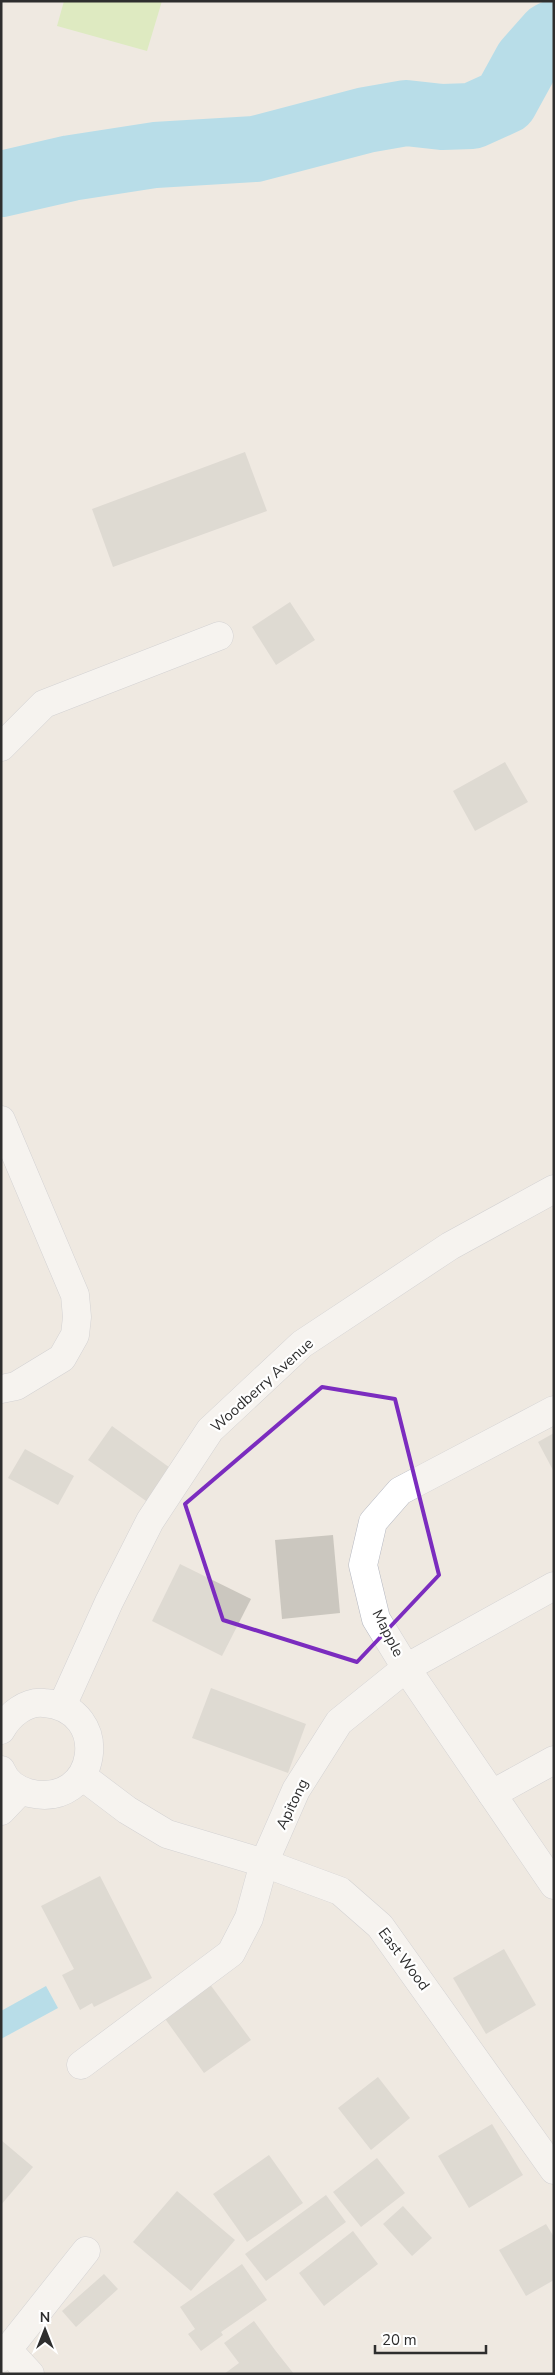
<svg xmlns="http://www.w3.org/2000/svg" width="555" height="2375" font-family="'Nunito Sans',sans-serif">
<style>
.pitch{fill:#c9ec9a}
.water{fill:#75cff0}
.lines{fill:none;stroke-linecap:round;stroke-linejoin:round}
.river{stroke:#75cff0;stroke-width:66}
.building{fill:#cbc7bf}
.minor-casing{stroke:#b4b7c1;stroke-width:29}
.minor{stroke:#fff;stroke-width:28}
.marked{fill:none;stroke:#7b2cbf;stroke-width:4;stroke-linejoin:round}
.labels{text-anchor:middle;stroke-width:4.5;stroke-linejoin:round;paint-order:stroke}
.street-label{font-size:15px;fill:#2e2e2e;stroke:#fff}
</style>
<rect width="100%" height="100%" fill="#efe9e1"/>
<polygon class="pitch" points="64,1 162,1 147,51 57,26"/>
<polygon class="water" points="46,1986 58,2008 1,2039 1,2011"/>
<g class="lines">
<polyline class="river" points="1,184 71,168 155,155 255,149 366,120 406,113 442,117 472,116 505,101 527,61 550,35 554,33"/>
</g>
<g class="building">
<polygon points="245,452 267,511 113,567 92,509"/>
<polygon points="290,602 315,640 276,665 252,627"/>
<polygon points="505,762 528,802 475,831 453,791"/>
<polygon points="112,1426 173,1470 149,1503 88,1460"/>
<polygon points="554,1433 554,1472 538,1442"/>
<polygon points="25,1449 74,1476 58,1505 8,1478"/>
<polygon points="333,1535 340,1613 282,1619 275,1540"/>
<polygon points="180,1564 251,1599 222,1656 152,1621"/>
<polygon points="211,1688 306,1724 288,1773 192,1738"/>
<polygon points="100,1876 152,1978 94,2007 92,2003 80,2010 62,1975 74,1969 41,1906"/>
<polygon points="504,1949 536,2005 486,2034 453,1978"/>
<polygon points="209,1983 251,2040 204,2073 163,2016"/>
<polygon points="378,2077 410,2118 371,2150 338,2108"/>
<polygon points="492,2124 523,2175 469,2208 438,2156"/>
<polygon points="1,2140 33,2167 1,2205"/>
<polygon points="269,2155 303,2203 247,2242 213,2194"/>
<polygon points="377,2158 405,2193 361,2227 333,2192"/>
<polygon points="177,2191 235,2240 191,2291 133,2242"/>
<polygon points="326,2195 346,2222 266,2281 245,2254"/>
<polygon points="403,2206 432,2238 412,2256 383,2224"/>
<polygon points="546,2224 554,2237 554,2280 526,2296 499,2250"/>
<polygon points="353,2231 378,2264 324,2306 299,2273"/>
<polygon points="242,2264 267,2300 221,2332 223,2335 201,2351 188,2334 195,2329 180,2307"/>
<polygon points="104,2274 118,2289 76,2327 62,2311"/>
<polygon points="254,2321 275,2350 294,2374 224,2374 239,2363 224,2343"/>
</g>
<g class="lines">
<defs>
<g id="minor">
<polyline points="1,747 44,704 219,636"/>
<polyline points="1,1120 75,1295 77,1317 75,1335 62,1358 16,1386 1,1389"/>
<polyline points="554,1410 400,1491 373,1522 363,1565 376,1619 406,1668 554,1885"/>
<polyline points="62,1706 109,1602 150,1521 210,1430 302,1344 450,1246 554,1189"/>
<path d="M1,1730c8,-15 25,-29 43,-27 69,5 55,107 -15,90 -12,-3 -23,-11 -28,-23"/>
<polyline points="82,1776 127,1810 167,1834 264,1863 340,1891 380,1926 554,2170"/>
<polyline points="492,1794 554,1760"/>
<polyline points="1,1811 20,1791"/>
<polyline points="81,2065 231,1953 249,1918 264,1863 296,1790 339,1722 406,1668 554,1586"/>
<polyline points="8,2350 30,2374"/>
<polyline points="1,2358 86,2251"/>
</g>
</defs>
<use href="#minor" class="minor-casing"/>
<use href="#minor" class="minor"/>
</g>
<path d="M0 0H555V2375H0ZM322,1387l73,12 44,176 -82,87 -134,-42 -38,-116z" fill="#efe9e1" fill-opacity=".55" fill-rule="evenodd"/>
<path class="marked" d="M322,1387l73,12 44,176 -82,87 -134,-42 -38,-116z"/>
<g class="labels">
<g class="street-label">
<text transform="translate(262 1385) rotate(-42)" y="5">Woodberry Avenue</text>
<text transform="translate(388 1633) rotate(63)" y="5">Mapple</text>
<text transform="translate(292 1804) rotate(-64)" y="5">Apitong</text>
<text transform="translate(404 1959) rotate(53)" y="5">East Wood</text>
</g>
</g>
<rect width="555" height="2375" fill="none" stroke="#2e2e2e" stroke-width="5"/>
<g transform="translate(45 2330)" stroke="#ffffff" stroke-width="4" paint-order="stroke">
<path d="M0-4L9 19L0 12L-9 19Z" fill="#2e2e2e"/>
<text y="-8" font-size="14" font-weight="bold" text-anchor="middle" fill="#2e2e2e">N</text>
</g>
<path d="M375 2345v8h111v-8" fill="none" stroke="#2e2e2e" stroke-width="2.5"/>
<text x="382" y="2345" font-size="15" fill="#2e2e2e" stroke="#ffffff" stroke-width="4" paint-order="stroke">20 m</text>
</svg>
